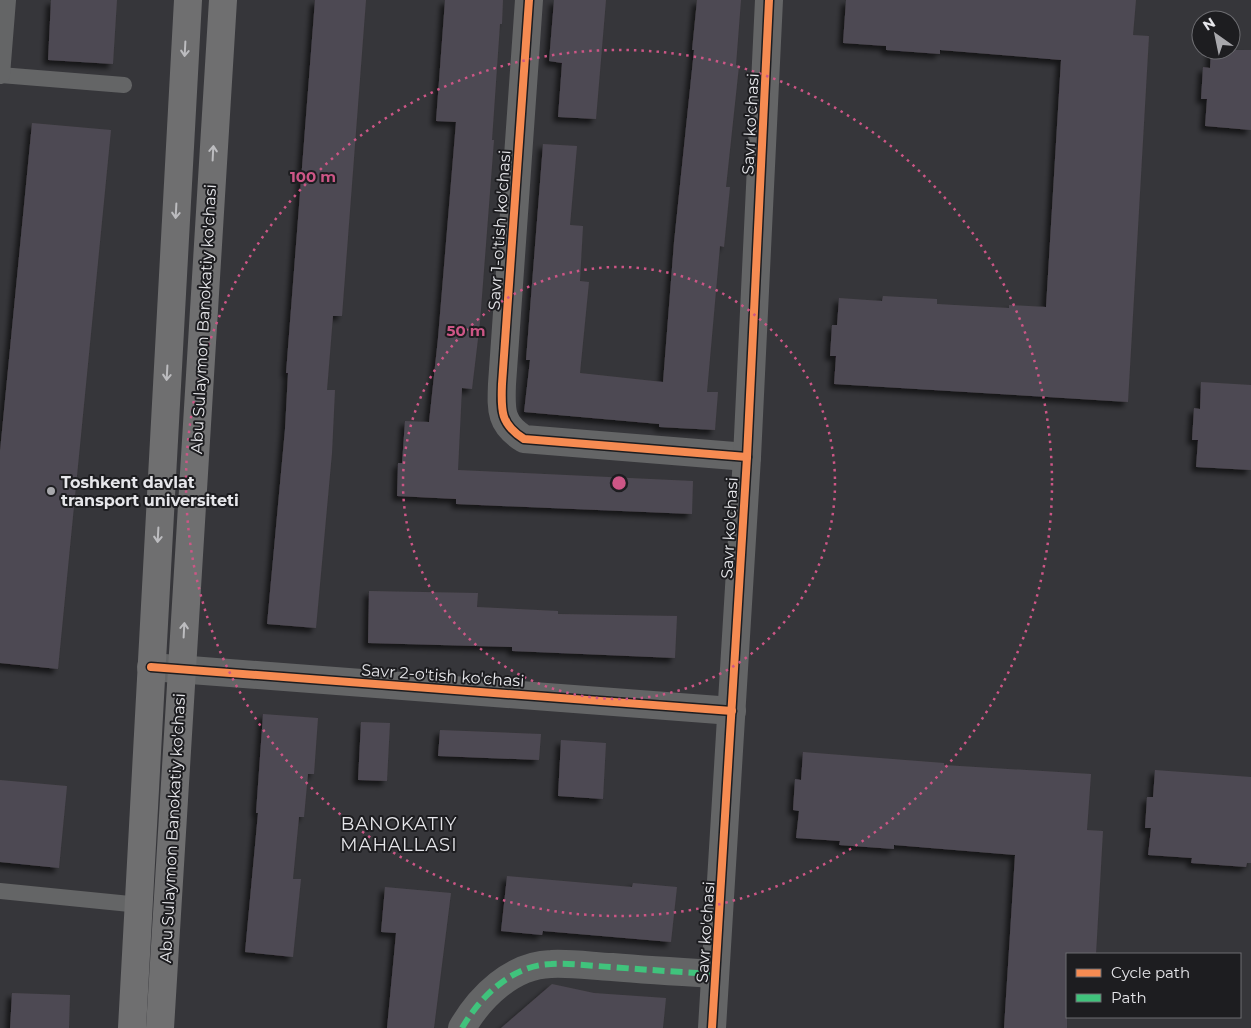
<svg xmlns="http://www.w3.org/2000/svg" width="1251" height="1028" font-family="Montserrat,sans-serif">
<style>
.building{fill:#4e4952;filter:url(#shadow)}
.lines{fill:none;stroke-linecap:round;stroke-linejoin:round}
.lane{stroke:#646566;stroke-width:16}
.street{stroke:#646566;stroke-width:28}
.secondary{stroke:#6f6f70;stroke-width:28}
.quiet{stroke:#40c37c;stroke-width:6;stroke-dasharray:12 6;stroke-linecap:butt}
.cycleway-casing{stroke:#1d1d20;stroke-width:11}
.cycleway{stroke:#f68b52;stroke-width:8}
.oneway{stroke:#bcbcbf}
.ring{fill:none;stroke:#cd5686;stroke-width:2.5;stroke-dasharray:2.5 5}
.poi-dot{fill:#a8a8ac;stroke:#1d1d20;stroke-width:2}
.labels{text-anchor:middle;stroke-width:4;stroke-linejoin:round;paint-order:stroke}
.street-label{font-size:16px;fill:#e6e6ea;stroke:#1d1d20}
.poi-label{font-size:16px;font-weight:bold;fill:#e6e6ea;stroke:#1d1d20;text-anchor:start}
.neighbourhood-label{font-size:18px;letter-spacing:1px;fill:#e6e6ea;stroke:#1d1d20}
.centre{fill:#cd5686;stroke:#1d1d20;stroke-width:2.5}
.ring-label{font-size:15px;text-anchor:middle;font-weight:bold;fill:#cd5686;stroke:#1d1d20;stroke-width:4;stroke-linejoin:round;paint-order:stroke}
</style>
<defs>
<filter id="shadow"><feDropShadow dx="-4.5" dy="4.5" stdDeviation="2.5" flood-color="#0009"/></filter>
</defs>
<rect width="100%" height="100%" fill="#36363a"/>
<g class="building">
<polygon points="51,0 117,0 113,64 48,60"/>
<polygon points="315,0 366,0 342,316 333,316 327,390 335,390 332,453 316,628 267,624 285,429 288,373 286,373"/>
<polygon points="445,0 503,0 502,24 500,24 492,140 494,140 480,322 472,389 462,388 458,470 693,481 692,514 456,504 456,499 397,496 398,463 402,463 405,421 429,422 438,338 456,122 436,121"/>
<polygon points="554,0 606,0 596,119 558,117 562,63 549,61"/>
<polygon points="697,0 741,0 736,65 739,66 726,187 730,187 724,247 720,246 707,392 718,392 715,430 659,427 659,424 524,412 530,360 526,360 543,144 577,146 570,225 583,226 580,281 589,282 580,373 663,382 674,242 694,50 692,50"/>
<polygon points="846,0 1136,0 1133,35 1149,36 1128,402 834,384 836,356 830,356 832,325 837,325 839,298 882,301 883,296 937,299 937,304 1009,308 1009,305 1046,307 1061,60 940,50 940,54 886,50 886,46 843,43"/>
<polygon points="1211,50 1251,50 1251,130 1205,126 1207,99 1201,99 1203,67 1210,68"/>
<polygon points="32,123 111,130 58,669 0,663 0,451"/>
<polygon points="1201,382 1251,385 1251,470 1196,467 1198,440 1192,440 1194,408 1200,409"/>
<polygon points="369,591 478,593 477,607 558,611 558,614 677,616 675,658 512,651 512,647 368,643"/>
<polygon points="263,714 318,718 314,774 308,774 304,817 299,817 293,879 301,879 293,957 245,952 258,813 256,813"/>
<polygon points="361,722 390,723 387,781 358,780"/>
<polygon points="440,730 541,734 539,760 438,756"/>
<polygon points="561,740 606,743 603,799 558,796"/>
<polygon points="803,752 944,763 944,765 1091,774 1087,830 1103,831 1096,954 1067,954 1067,1028 1004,1028 1015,855 894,845 894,849 839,845 840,841 796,838 799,811 793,810 795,779 801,780"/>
<polygon points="1155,770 1251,777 1251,863 1247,863 1246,867 1191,863 1192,858 1148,855 1151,828 1145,828 1147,797 1153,797"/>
<polygon points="0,780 67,786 59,868 0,862"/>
<polygon points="507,876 632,887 633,883 677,887 671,942 543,931 542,935 501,931"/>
<polygon points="385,887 451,893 434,1028 387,1028 396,933 381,932"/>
<polygon points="552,984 594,993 666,998 663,1028 501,1028"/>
<polygon points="12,993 70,995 69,1028 10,1028"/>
</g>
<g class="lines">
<g class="lane">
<polyline points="0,75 124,85"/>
<polyline points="0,76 2,75 8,0"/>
<polyline points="0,891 140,905"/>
</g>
<g class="street">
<path d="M529,0l-27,384c-1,26 -2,40 22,55l223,18"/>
<polyline points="151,667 732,711"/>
<path d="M462,1028c18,-31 50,-63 89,-64 20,-1 41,2 61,3 35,3 69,5 103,7"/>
<polyline points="712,1028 747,457 769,0"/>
</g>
<g class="secondary">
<polyline points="132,1028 188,0"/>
<polyline points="160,1028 223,0"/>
</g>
<path class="quiet" d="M462,1028c18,-31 50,-63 89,-64 20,-1 41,2 61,3 35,3 69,5 103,7"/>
<defs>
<g id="cycleway">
<path d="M529,0l-27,384c-1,26 -2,40 22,55l223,18"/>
<polyline points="151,667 732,711"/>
<polyline points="712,1028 747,457 769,0"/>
</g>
</defs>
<use href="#cycleway" class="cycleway-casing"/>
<use href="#cycleway" class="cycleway"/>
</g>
<defs><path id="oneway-shaft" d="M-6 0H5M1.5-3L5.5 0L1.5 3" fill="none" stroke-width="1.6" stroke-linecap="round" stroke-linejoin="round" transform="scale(1.25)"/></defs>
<g class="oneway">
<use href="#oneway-shaft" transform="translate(185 49) rotate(93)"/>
<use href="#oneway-shaft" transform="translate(213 153) rotate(-87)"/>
<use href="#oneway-shaft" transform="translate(176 211) rotate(93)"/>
<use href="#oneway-shaft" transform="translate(167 373) rotate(93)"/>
<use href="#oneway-shaft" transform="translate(158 535) rotate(93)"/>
<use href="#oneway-shaft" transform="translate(184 630) rotate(-87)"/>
</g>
<g class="ring">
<circle cx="619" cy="483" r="216"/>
<circle cx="619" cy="483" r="433"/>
</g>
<circle class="poi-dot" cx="51" cy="491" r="5"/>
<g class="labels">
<g class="street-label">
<text transform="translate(750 124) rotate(-87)" y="6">Savr ko'chasi</text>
<text transform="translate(499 230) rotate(-86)" y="6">Savr 1-o'tish ko'chasi</text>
<text transform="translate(203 319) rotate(-87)" y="6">Abu Sulaymon Banokatiy ko'chasi</text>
<text transform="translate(729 528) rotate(-87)" y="6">Savr ko'chasi</text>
<text transform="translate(443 675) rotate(4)" y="6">Savr 2-o'tish ko'chasi</text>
<text transform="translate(172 828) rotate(-87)" y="6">Abu Sulaymon Banokatiy ko'chasi</text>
<text transform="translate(705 932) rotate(-86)" y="6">Savr ko'chasi</text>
</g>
<g class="poi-label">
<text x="61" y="488">Toshkent davlat<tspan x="61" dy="18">transport universiteti</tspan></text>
</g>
<g class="neighbourhood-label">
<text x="399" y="830">BANOKATIY<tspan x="399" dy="21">MAHALLASI</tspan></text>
</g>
</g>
<circle cx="619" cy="483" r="8" class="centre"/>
<g class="ring-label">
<text x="313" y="182">100 m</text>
<text x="466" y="336">50 m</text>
</g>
<rect x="1066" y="953" width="175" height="65" fill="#1d1d20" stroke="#6d6d71"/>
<rect x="1076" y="969" width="25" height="8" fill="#f68b52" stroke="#6d6d71"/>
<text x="1111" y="978" font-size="15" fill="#e6e6ea">Cycle path</text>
<rect x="1076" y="994" width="25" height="8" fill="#40c37c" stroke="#6d6d71"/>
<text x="1111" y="1003" font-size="15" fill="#e6e6ea">Path</text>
<g transform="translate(1216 35) rotate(327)"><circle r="24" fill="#1d1d20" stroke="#6d6d71"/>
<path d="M0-4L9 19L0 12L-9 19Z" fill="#a8a8ac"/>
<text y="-8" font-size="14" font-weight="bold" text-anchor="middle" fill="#e6e6ea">N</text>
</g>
</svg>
